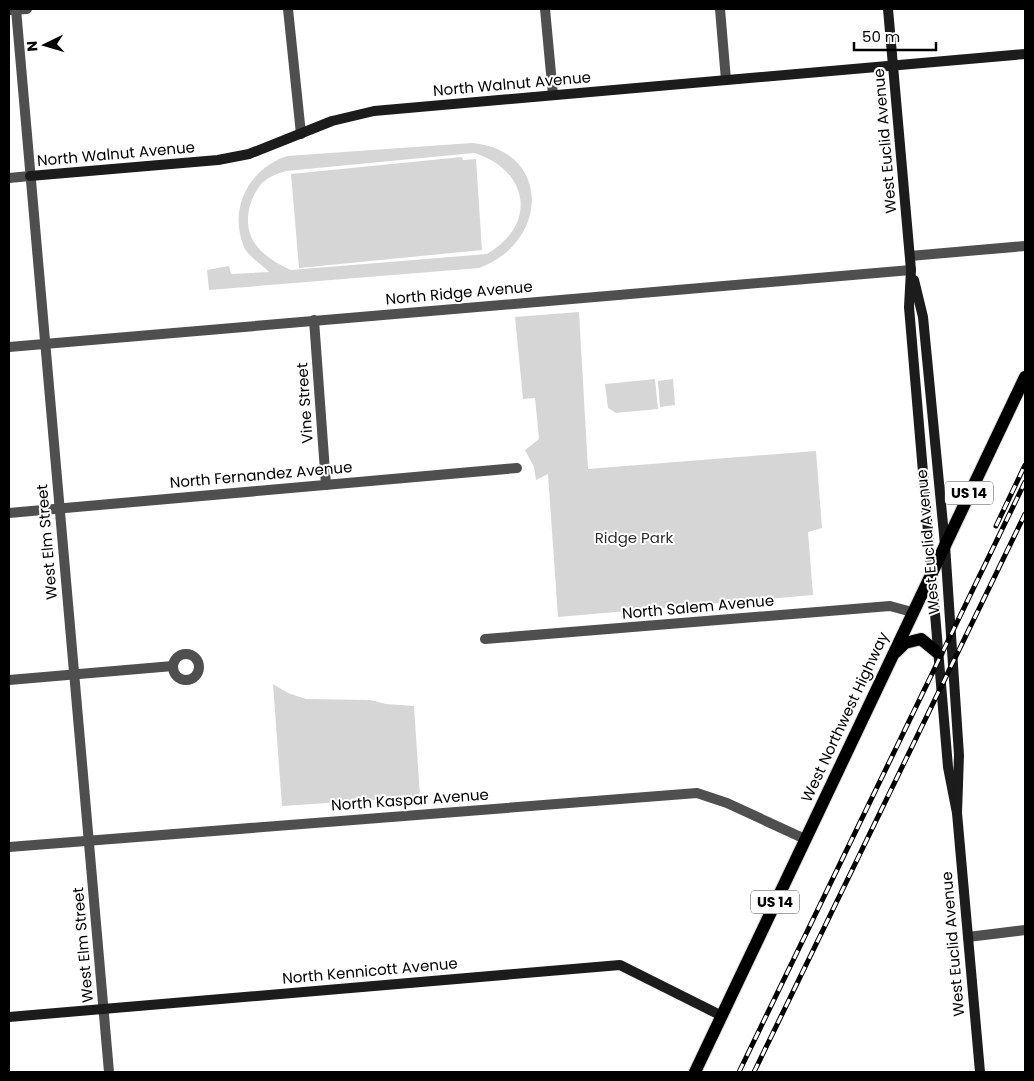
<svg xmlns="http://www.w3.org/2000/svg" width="1034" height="1081" font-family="Poppins,sans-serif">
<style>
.green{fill:#d6d6d6;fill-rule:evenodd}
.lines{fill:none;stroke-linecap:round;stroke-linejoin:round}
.primary-casing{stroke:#dbdbdb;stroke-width:14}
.street{stroke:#4f4f4f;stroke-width:10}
.secondary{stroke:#1c1c1c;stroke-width:10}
.primary{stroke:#000;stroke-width:12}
.rail-casing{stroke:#000;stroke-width:5}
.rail{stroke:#fff;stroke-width:3;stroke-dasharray:9;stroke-linecap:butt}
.labels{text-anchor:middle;stroke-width:4;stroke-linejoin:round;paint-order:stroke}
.shield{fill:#fff;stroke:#4c4c4c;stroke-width:1}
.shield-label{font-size:14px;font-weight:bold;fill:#000}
.street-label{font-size:15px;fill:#000;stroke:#fff}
.park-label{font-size:15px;fill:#2d2d2d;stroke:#fff}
</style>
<rect width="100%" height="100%" fill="#fff"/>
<g class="green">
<path d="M472,143c79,7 78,99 7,125l-270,22 -2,-20 22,-4 2,8 38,-2c-8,-8 -20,-15 -25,-25 -16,-39 5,-78 43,-91zM474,153c55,17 64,71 13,101l-196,16c-13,-6 -26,-13 -35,-25 -13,-17 -9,-42 3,-58 6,-9 17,-13 27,-16z"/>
<polygon points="462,157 463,160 476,159 482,250 299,268 291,174"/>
<polygon points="579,312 588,469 816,451 822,528 808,532 813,595 558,617 548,474 536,480 534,467 525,450 539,439 535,398 523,399 515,317"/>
<polygon points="655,379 658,409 616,413 608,408 605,384"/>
<polygon points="673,379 675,405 660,407 658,381"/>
<polygon points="273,684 288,693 306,699 370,700 386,704 414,706 420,797 282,806"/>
</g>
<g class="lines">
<defs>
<g id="primary">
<polyline points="896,652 905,643 921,639 938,653"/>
<polyline points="695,1072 1025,377"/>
</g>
</defs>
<use href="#primary" class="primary-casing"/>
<g class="street">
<polyline points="16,9 109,1072"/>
<polyline points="288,9 301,134"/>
<polyline points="545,9 553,95"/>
<polyline points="720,9 726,80"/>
<polyline points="9,10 27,9"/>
<polyline points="9,178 30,176"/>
<polyline points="910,256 1025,246"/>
<polyline points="314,320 326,485"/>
<polyline points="9,347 911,270"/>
<polyline points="9,513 517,468"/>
<polyline points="485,639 890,606 912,612"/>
<circle cx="186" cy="667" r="13"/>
<polyline points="9,680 173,666"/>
<polyline points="9,847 697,793 727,803 805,839"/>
<polyline points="968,937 1025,930"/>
</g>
<g class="secondary">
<polyline points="888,9 911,270 909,307 948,767 957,813"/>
<polyline points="30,176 218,160 249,154 332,121 374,111 1025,54"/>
<polyline points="914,280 923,317 945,545 959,755 957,813 980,1072"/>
<polyline points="9,1017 620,965 722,1016"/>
</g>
<use href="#primary" class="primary"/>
<defs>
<g id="rail">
<polyline points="996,526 1025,465"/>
<polyline points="739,1072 1025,482"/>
<polyline points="754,1072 1025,514"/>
</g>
</defs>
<use href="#rail" class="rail-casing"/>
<use href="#rail" class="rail"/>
</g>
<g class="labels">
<g class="shield">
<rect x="945" y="481.5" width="48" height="23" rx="4"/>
<rect x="751" y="890.5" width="48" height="23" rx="4"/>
</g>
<g class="shield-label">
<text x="969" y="498">US 14</text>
<text x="775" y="907">US 14</text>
</g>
<g class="street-label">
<text transform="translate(512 84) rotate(-5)" y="5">North Walnut Avenue</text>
<text transform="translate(885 141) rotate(-95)" y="5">West Euclid Avenue</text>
<text transform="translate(116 154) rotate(-5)" y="5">North Walnut Avenue</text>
<text transform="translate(459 293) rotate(-5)" y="5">North Ridge Avenue</text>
<text transform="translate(305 403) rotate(-94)" y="5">Vine Street</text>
<text transform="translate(261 475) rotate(-5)" y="5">North Fernandez Avenue</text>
<text transform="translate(47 542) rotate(-95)" y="5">West Elm Street</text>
<text transform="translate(928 542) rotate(-95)" y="5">West Euclid Avenue</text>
<text transform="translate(698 607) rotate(-5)" y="5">North Salem Avenue</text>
<text transform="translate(845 717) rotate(-65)" y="5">West Northwest Highway</text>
<text transform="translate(410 800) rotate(-4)" y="5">North Kaspar Avenue</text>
<text transform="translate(953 944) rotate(-95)" y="5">West Euclid Avenue</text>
<text transform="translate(83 945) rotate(-95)" y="5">West Elm Street</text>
<text transform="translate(370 971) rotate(-5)" y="5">North Kennicott Avenue</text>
</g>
<g class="park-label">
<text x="634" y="543">Ridge Park</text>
</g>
</g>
<rect width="1034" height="1081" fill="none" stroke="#000000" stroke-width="20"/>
<g transform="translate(45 45) rotate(265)" stroke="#ffffff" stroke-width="4" paint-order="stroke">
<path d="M0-4L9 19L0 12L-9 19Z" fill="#000000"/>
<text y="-8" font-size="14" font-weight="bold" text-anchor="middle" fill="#000000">N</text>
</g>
<path d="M854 42v8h82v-8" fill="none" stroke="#000000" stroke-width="2.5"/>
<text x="862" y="42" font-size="15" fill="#000000" stroke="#ffffff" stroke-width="4" paint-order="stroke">50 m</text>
</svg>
